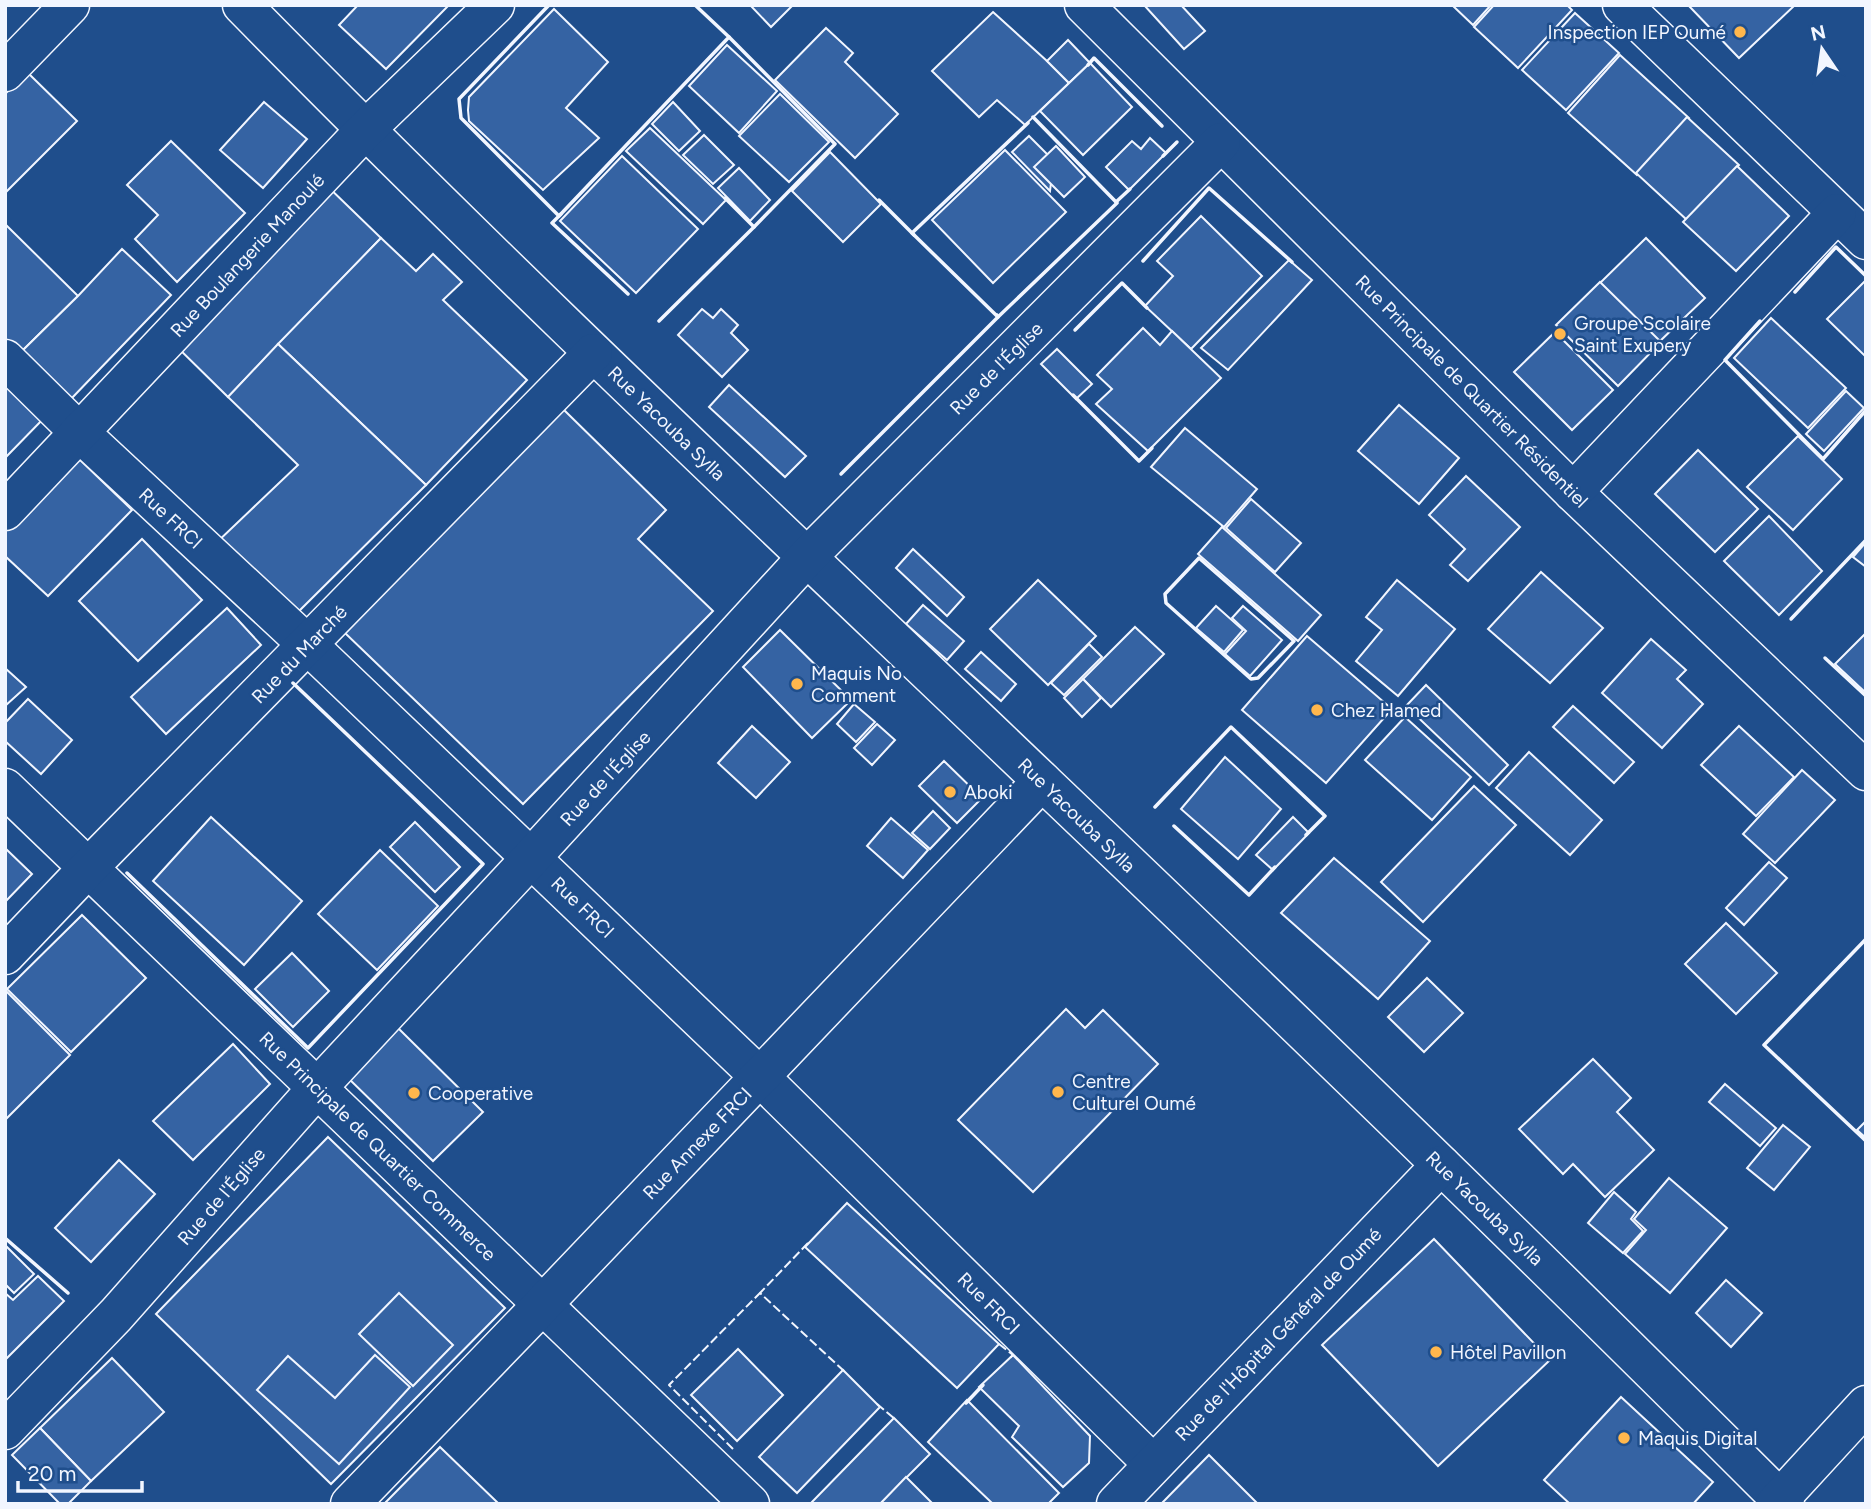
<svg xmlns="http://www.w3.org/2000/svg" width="1871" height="1509" font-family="Figtree,sans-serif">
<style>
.building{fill:#3563a3;stroke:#f2f6ff;stroke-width:2}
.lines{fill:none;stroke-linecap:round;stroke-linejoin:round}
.minor-casing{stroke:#f2f6ff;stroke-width:41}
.minor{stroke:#1f4e8c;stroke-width:38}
.fence{stroke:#f2f6ff;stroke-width:2;stroke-dasharray:9 3.5;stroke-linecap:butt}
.wall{stroke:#f2f6ff;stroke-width:3.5}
.poi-dot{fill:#ffb74d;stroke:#1f4e8c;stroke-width:2.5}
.labels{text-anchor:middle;stroke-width:5;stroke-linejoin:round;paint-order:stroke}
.poi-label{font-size:19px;fill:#f2f6ff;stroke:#1f4e8c;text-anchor:start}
.street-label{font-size:19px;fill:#f2f6ff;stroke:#1f4e8c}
</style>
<rect width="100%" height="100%" fill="#1f4e8c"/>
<g class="building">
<polygon points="358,5 449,5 386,69 339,25"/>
<polygon points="750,5 793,5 771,27"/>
<polygon points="1144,5 1181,5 1205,31 1184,49"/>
<polygon points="1452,5 1491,5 1473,25"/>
<polygon points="1494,5 1567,5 1572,10 1518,68 1474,27"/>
<polygon points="1688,5 1795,5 1739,58"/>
<polygon points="554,9 608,62 566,108 599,138 543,190 469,121 468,110 469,97"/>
<polygon points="993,12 1047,61 1069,83 1025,125 997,100 979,117 932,71"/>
<polygon points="1575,13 1619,53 1566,110 1522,70"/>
<polygon points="826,28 853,53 845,62 898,114 855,158 775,80"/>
<polygon points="1068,40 1090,63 1069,83 1047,61"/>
<polygon points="727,45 777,91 739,133 689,86"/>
<polygon points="1620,55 1689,118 1637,175 1568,113"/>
<polygon points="1090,63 1132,107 1083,155 1040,111"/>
<polygon points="27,72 77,121 5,193 5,94"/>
<polygon points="780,94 829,142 789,182 739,136"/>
<polygon points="264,102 307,139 263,188 220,150"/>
<polygon points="673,102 700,131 679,151 652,124"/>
<polygon points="1687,117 1739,165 1687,220 1636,173"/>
<polygon points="650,128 726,200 703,224 626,151"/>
<polygon points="704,135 734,165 713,184 683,155"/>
<polygon points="1029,136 1048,155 1036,168 1051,183 1050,191 1012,152"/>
<polygon points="1150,138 1166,153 1129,190 1106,167 1132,141 1141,149"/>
<polygon points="171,141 245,213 177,282 135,239 158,215 127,185"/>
<polygon points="1056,146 1085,177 1064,197 1034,167"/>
<polygon points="1005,150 1066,212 993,283 932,220"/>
<polygon points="830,152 881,204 843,242 792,191"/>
<polygon points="622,156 698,229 636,293 560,221"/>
<polygon points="1737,166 1789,216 1736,271 1683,222"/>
<polygon points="739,168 770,200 750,221 718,188"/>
<polygon points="321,180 381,238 228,397 171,341"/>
<polygon points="1201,216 1262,276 1191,349 1145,306 1173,276 1157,261"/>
<polygon points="5,224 78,296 20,353 5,338"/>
<polygon points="381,238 416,271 433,254 462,282 443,300 527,380 426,485 278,344"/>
<polygon points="1646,238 1705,298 1659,342 1600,283"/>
<polygon points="122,249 171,295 70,400 20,353 78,296"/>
<polygon points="1289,260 1312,280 1228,370 1201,348"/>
<polygon points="1865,281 1866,281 1866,357 1827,319"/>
<polygon points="1600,282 1661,342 1618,386 1556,325"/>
<polygon points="702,309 713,318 721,309 738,325 731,333 748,350 722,377 678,335"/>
<polygon points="1771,318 1846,388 1808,428 1734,358"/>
<polygon points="1143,328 1160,345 1172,331 1221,378 1148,451 1096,404 1112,389 1097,375"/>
<polygon points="1555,332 1613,390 1572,430 1514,372"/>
<polygon points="278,344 426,485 292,618 214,545 298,465 228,397"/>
<polygon points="1057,349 1092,384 1076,399 1041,364"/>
<polygon points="5,375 47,415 5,458"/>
<polygon points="729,385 806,456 785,477 709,407"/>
<polygon points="1846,391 1864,408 1824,451 1806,434"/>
<polygon points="1399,405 1459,458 1419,504 1358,451"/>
<polygon points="563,409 666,510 638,539 713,611 523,804 345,633"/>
<polygon points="1185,428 1257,489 1224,527 1151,467"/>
<polygon points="1798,436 1842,479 1793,530 1747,487"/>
<polygon points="1698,450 1758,509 1715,552 1655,494"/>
<polygon points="76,456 132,510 48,596 5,556 5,529"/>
<polygon points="1466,476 1520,527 1468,581 1450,565 1465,549 1429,515"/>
<polygon points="1251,499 1301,543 1275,572 1226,528"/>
<polygon points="1769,516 1822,571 1779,615 1724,561"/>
<polygon points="1222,527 1321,615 1298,641 1198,554"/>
<polygon points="142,539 202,600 138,661 79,601"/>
<polygon points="1866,542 1866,567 1853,557"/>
<polygon points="913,549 964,597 947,616 896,568"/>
<polygon points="1541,572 1603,628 1550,683 1488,629"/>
<polygon points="1038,580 1096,636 1048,685 990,629"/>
<polygon points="1397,580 1455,629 1398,696 1356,661 1382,630 1366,617"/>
<polygon points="923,605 964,641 947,660 906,624"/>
<polygon points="1216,606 1243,630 1224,652 1196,628"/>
<polygon points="1243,606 1282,640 1250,676 1225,654 1246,631 1232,618"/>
<polygon points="227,608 261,645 166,734 131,697"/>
<polygon points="1135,627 1164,654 1111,707 1083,679"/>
<polygon points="780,630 851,700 812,738 743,667"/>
<polygon points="1866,633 1866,693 1835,664"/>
<polygon points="1307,636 1392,709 1326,783 1242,710"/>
<polygon points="1651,639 1686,670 1677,679 1703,704 1662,748 1602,693"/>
<polygon points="1089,644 1102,657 1064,695 1051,683"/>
<polygon points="981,652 1016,684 1001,701 965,669"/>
<polygon points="5,668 26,687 5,706"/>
<polygon points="1083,679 1101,698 1082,717 1064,698"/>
<polygon points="1426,685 1508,765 1489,785 1406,706"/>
<polygon points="28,699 72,740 41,774 5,741 5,723"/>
<polygon points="854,704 875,722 856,742 837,724"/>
<polygon points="1573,706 1634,762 1614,783 1553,727"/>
<polygon points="1405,717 1471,777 1432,820 1365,760"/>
<polygon points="877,724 895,740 872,765 854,748"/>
<polygon points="752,726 790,762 756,798 718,763"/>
<polygon points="1739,726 1794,777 1756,816 1701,765"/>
<polygon points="1529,752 1602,820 1570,855 1496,788"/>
<polygon points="1225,757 1281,809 1238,859 1181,809"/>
<polygon points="944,761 982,798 957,823 919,786"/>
<polygon points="1802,770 1835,800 1775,863 1743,834"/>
<polygon points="1474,786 1516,825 1423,922 1381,882"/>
<polygon points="933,811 950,828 930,849 912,833"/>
<polygon points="211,817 302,901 244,965 153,881"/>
<polygon points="1293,817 1309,833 1273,870 1256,855"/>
<polygon points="891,818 928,850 903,878 867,846"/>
<polygon points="415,822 460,867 435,892 390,847"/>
<polygon points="5,848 32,874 5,902"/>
<polygon points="380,850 438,906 377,970 318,914"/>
<polygon points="1334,858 1430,941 1378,999 1281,913"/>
<polygon points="1769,862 1787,878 1744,925 1726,908"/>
<polygon points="82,915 146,978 71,1052 7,989"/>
<polygon points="1726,923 1777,973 1736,1014 1685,964"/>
<polygon points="292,953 329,991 293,1027 255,989"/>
<polygon points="1427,978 1463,1013 1424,1052 1388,1017"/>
<polygon points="6,991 70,1055 5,1120 5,992"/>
<polygon points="1066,1009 1085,1028 1103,1010 1158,1064 1033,1192 958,1120"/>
<polygon points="395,1025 483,1112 433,1161 345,1075"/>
<polygon points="233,1044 270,1084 193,1160 153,1121"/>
<polygon points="1593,1059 1631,1098 1617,1112 1654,1150 1605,1197 1573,1164 1563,1174 1519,1129"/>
<polygon points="1725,1084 1776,1128 1760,1146 1709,1102"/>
<polygon points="1866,1121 1866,1138 1857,1130"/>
<polygon points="1783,1125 1810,1147 1774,1190 1747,1168"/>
<polygon points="328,1137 505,1308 331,1484 156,1314"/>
<polygon points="119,1160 155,1194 91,1262 55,1228"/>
<polygon points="1669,1178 1727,1228 1670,1293 1625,1254 1646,1230 1634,1219"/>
<polygon points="1614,1192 1636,1212 1631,1219 1643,1231 1623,1253 1588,1223"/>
<polygon points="847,1203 999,1344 957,1388 805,1247"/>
<polygon points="1434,1239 1550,1360 1438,1466 1322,1345"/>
<polygon points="5,1245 34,1274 14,1293 5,1284"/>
<polygon points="38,1276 64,1301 5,1360 5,1293 13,1300"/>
<polygon points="1726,1280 1762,1313 1731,1347 1696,1313"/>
<polygon points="399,1293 453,1345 413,1386 359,1334"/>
<polygon points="738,1349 783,1395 737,1441 691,1395"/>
<polygon points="375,1355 410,1387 339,1464 257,1390 288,1356 335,1398"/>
<polygon points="1013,1355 1090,1436 1089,1463 1063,1487 1012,1437 1019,1426 979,1387"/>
<polygon points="112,1358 164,1412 91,1481 40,1428"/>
<polygon points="843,1370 880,1407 797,1493 759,1457"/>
<polygon points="1621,1397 1713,1482 1693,1504 1570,1504 1544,1480"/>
<polygon points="967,1400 1059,1493 1048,1504 993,1504 928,1442"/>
<polygon points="894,1418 930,1454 880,1504 810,1504"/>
<polygon points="40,1428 91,1481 68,1504 60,1504 12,1455"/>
<polygon points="440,1447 499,1504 384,1504"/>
<polygon points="1209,1455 1258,1504 1161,1504"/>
<polygon points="906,1477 933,1504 880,1504"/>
</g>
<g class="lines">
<defs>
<g id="minor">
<path d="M242,5c260,265 531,519 799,775 251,239 499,479 744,724"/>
<polyline points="1084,5 1573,492 1866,771"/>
<polyline points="1622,5 1866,240"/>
<polyline points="5,72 70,5"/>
<polyline points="5,359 79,432 308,645 760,1077 1153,1464"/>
<polyline points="1573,492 1837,213"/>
<polyline points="5,511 365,130 495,5"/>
<polyline points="5,788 750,1504"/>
<polyline points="5,955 88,868 593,353"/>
<polyline points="5,1430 116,1315 318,1087 531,858 807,557 1221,142"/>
<polyline points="350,1504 542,1305 1042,781"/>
<polyline points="1116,1504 1441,1165"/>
<polyline points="1775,1504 1866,1405"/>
</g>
</defs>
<use href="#minor" class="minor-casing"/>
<use href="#minor" class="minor"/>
<g class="fence">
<polyline points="808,1243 760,1293 845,1372"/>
<polyline points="999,1344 1013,1355 1010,1358"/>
<polyline points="966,1402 983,1385"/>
<polyline points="877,1404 896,1420"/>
<polyline points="733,1449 669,1385 760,1293"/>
</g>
<g class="wall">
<polyline points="549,5 459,99 461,118 559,216 729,37 695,5"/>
<polyline points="729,37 835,144 754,227"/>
<polyline points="1088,65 1094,58 1162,126"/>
<polyline points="1028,123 912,233 998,317 1117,203 1033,117"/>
<polyline points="1163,156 1177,142"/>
<polyline points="879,200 914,235"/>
<polyline points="1116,202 1130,189"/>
<polyline points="561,214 552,223 628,294"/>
<polyline points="1143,261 1209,188 1292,262"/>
<polyline points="1795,292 1836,247 1866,276"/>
<polyline points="659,321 754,227 725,198"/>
<polyline points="1760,321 1725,360 1823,459 1866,410"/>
<polyline points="1075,330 1122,283 1147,308"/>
<polyline points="1073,395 1139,461 1152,448"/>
<polyline points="841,474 998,317 997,315"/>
<polygon points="1199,558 1294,641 1258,678 1251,679 1166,603 1165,594"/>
<polyline points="1791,619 1866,540"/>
<polyline points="1825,658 1866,696"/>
<polyline points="1155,807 1231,727 1325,816 1306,835"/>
<polyline points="1174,826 1249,895 1275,867"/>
<polyline points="127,873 308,1048 483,864 293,683"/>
<polyline points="1866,939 1764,1045 1866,1141"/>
<polyline points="5,1238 68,1293"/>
<polyline points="966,1403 983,1385"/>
</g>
</g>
<g class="poi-dot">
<circle cx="1740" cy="32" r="7"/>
<circle cx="1560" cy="334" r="7"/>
<circle cx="797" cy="684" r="7"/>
<circle cx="1317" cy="710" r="7"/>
<circle cx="950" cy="792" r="7"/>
<circle cx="1058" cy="1092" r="7"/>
<circle cx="414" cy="1093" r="7"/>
<circle cx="1436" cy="1352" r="7"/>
<circle cx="1624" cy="1438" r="7"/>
</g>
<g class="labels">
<g class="poi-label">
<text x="1726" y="39" text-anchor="end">Inspection IEP Oumé</text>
<text x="1574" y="330">Groupe Scolaire<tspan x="1574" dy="22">Saint Exupery</tspan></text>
<text x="811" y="680">Maquis No<tspan x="811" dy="22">Comment</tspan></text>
<text x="1331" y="717">Chez Hamed</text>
<text x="964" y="799">Aboki</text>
<text x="1072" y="1088">Centre<tspan x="1072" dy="22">Culturel Oumé</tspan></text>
<text x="428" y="1100">Cooperative</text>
<text x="1450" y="1359">Hôtel Pavillon</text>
<text x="1638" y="1445">Maquis Digital</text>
</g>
<g class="street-label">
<text transform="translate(247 255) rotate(-47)" y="7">Rue Boulangerie Manoulé</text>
<text transform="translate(996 368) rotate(-45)" y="7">Rue de l'Église</text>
<text transform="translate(1472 391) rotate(45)" y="7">Rue Principale de Quartier Résidentiel</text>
<text transform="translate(667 423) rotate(44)" y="7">Rue Yacouba Sylla</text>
<text transform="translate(171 518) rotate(43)" y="7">Rue FRCI</text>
<text transform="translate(299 654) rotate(-46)" y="7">Rue du Marché</text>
<text transform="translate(605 778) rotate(-47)" y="7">Rue de l'Église</text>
<text transform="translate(1077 815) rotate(44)" y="7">Rue Yacouba Sylla</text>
<text transform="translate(583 907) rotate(44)" y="7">Rue FRCI</text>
<text transform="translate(697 1143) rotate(-46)" y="7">Rue Annexe FRCI</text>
<text transform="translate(378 1146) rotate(44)" y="7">Rue Principale de Quartier Commerce</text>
<text transform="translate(221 1196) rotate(-49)" y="7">Rue de l'Église</text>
<text transform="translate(1485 1208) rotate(44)" y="7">Rue Yacouba Sylla</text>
<text transform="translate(989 1303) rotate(45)" y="7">Rue FRCI</text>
<text transform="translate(1278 1334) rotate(-46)" y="7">Rue de l'Hôpital Général de Oumé</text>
</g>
</g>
<rect width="1871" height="1509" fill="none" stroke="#f2f6ff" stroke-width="14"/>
<g transform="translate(1822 49) rotate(347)" stroke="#1f4e8c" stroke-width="5" paint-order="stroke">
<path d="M0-5L12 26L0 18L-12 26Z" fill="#f2f6ff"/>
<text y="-10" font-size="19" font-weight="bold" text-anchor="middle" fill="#f2f6ff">N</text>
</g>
<path d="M18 1481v10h124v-10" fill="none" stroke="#f2f6ff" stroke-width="3.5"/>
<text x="28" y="1481" font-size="21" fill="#f2f6ff" stroke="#1f4e8c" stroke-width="5" paint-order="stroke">20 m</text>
</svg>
